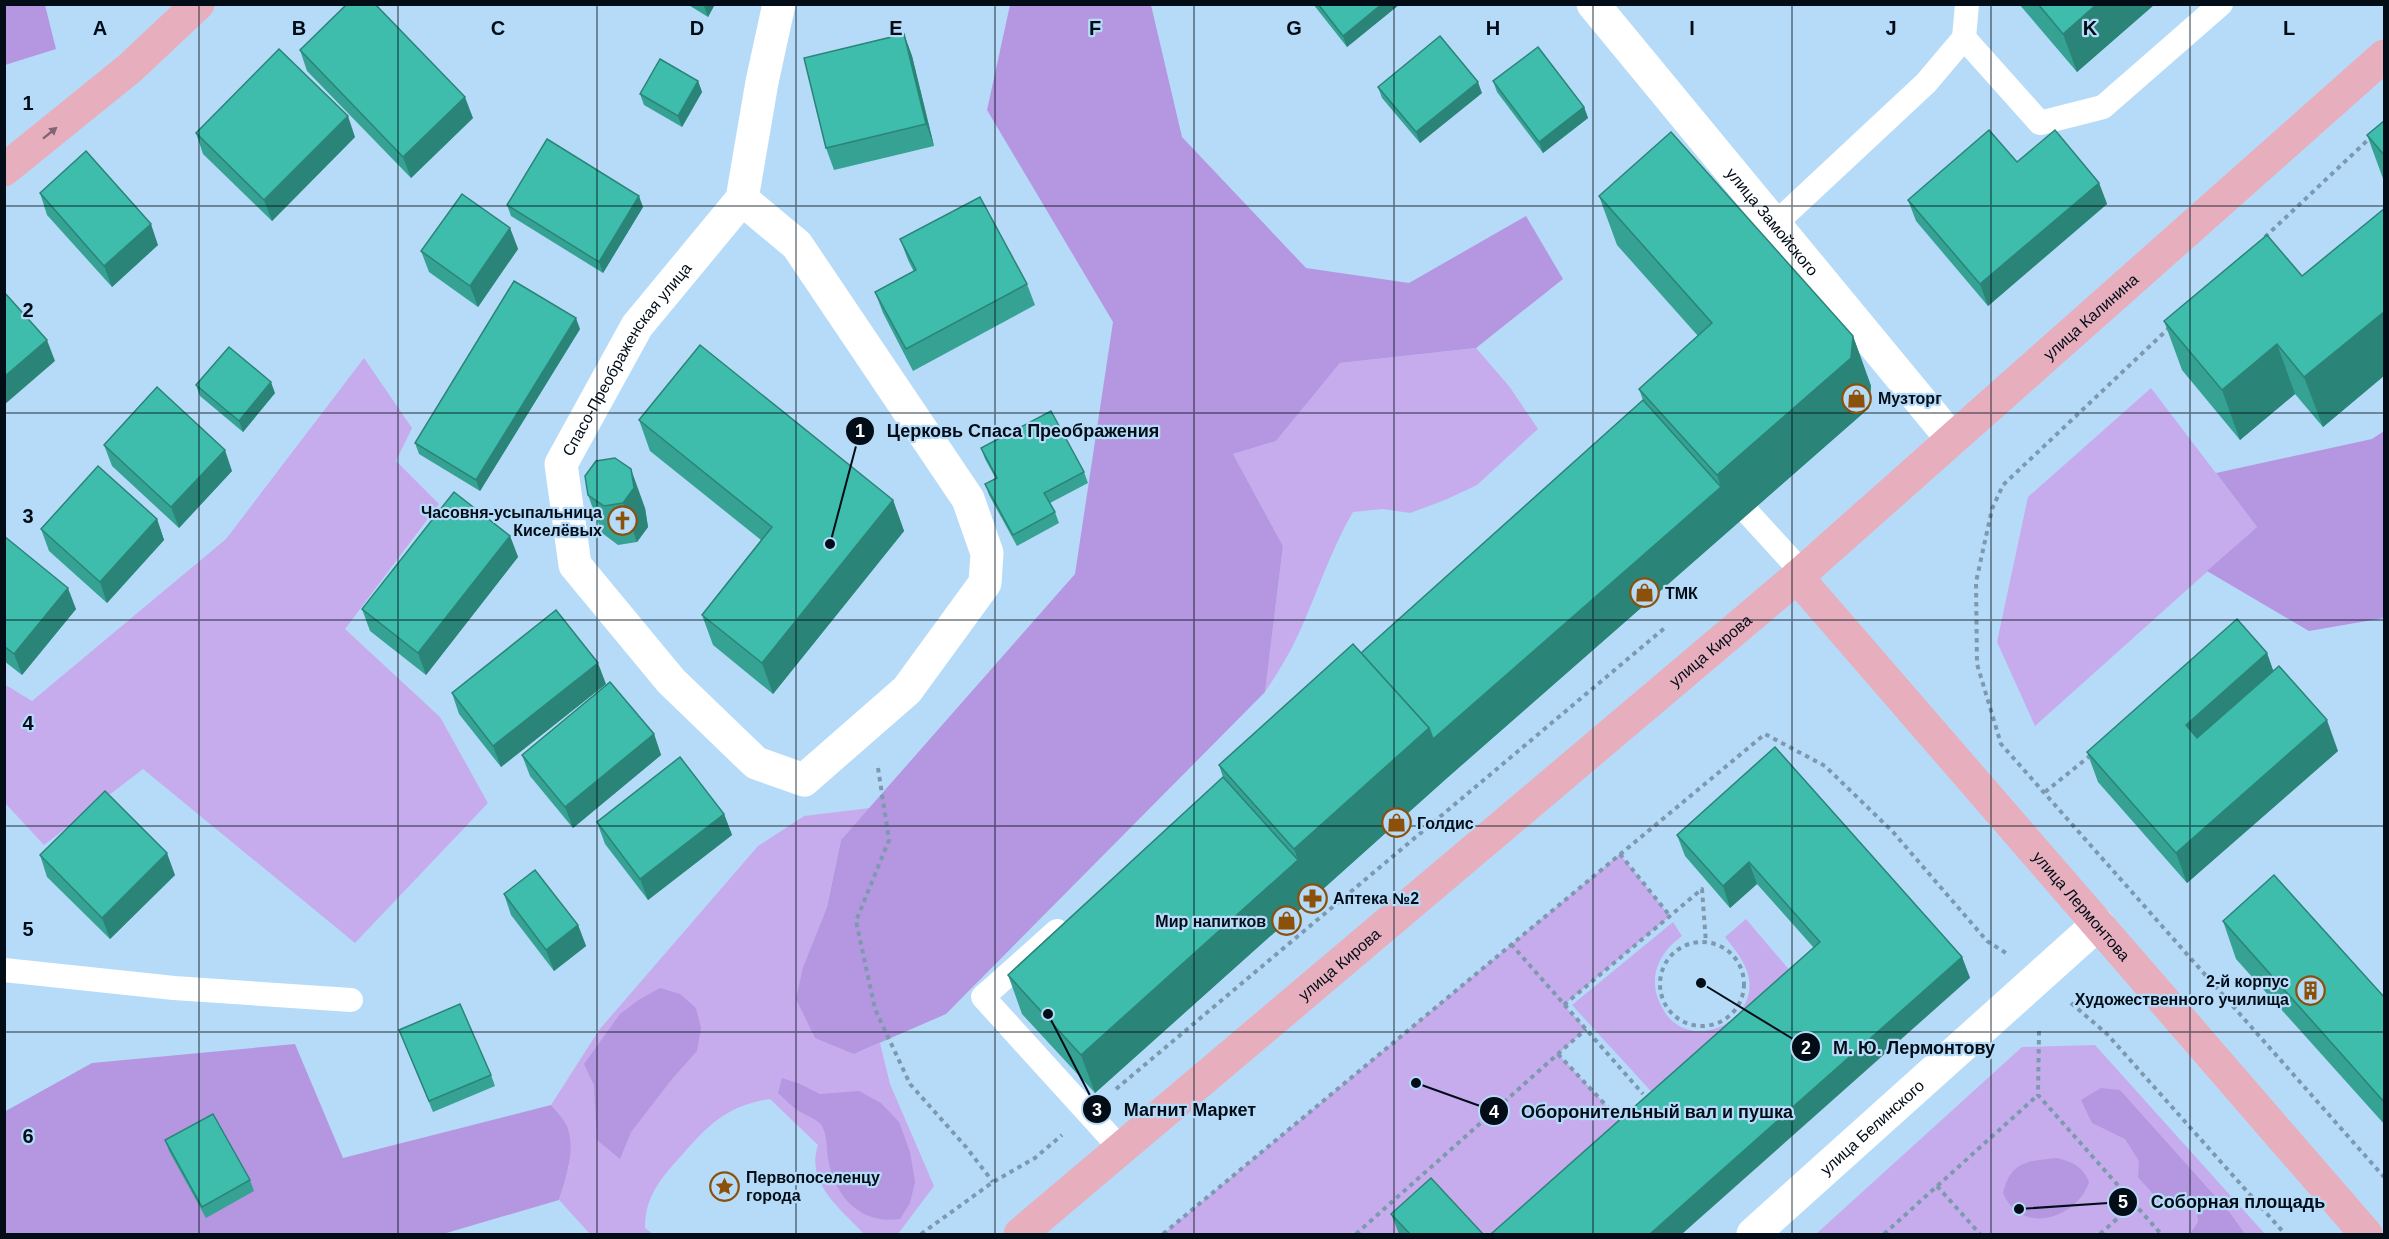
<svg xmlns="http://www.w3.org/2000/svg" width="2389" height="1239" font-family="Helvetica,sans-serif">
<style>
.green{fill:#c6acec}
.forest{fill:#b596e1}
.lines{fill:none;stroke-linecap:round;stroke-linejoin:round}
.path{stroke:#7d99b0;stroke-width:4;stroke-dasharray:4.5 4.5;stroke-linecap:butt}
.service{stroke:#fff;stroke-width:24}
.minor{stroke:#fff;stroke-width:33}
.primary{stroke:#e7afbe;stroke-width:33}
.wall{fill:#35a294}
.shaded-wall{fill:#2b8478}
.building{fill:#3ebcac;stroke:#2b8478;stroke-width:1.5}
.oneway{fill:#806673}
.grid{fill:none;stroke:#020d17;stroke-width:1.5;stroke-opacity:0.55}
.labels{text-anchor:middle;stroke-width:4.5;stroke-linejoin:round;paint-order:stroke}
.street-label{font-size:16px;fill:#020d17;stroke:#b6dbf8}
.poi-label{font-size:16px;font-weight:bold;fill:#020d17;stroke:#b6dbf8;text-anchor:start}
.grid-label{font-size:20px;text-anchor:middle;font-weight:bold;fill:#020d17;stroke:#b6dbf8;stroke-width:4.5;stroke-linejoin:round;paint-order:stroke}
.leader{fill:none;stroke:#020d17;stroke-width:2}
.callout-dot{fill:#020d17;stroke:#b6dbf8;stroke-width:2}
.mark-label{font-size:18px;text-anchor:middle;font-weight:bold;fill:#fff}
.callout-label{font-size:18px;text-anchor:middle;font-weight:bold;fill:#020d17;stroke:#b6dbf8;stroke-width:4.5;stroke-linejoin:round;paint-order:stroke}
</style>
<rect width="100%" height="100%" fill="#b6dbf8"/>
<g class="green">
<path d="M1476,348l33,38 29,43 -61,56 -32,15 -35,13 -27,-4 -30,3c-23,39 -36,82 -55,123 -9,20 -21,39 -33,57l18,-146 -50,-92 43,-13 64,-78z"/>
<polygon points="364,358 412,428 396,461 439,504 345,629 440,717 488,803 355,943 143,769 44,845 5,803 4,684 32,701 226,539"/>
<polygon points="2151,388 2257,527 2035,726 1997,642 2028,497"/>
<path d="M870,808l-29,32 -14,67 -24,60 51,87 26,-11 10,41 44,102 -36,48h-34c-23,-25 -59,-51 -46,-89l-48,-46c-42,6 -62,26 -88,56 -21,23 -37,41 -37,73l8,6h-63l-31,-34 10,-34 -3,-42 -15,-19 48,-75 159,-184 46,-30z"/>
<polygon points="1620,854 1670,916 1564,1005 1586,1029 1558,1054 1634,1135 1523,1234 1163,1234"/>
<path d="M1746,919l52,61 -138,121 -88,-96 101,-83 9,14c-14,10 -27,26 -27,45 0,13 3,19 9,30 27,44 100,9 83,-40 -5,-13 -13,-23 -22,-34z"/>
<polygon points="2095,1045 2265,1234 1816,1234 2022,1047"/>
</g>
<g class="forest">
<polygon points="5,4 45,5 56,49 5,65"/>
<polygon points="1010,5 1151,5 1182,137 1306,268 1409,283 1526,216 1563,279 1476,348 1340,363 1276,441 1233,454 1283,546 1265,692 946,1014 854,1054 815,1038 796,999 803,967 827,907 841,840 1075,574 1113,322 987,110"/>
<polygon points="2384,431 2384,618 2309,631 2207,571 2257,527 2216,473 2372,439"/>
<polygon points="660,988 680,994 696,1008 701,1028 697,1051 672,1079 631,1132 620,1159 597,1140 594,1085 584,1064 620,1014 640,999"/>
<path d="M295,1044l48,114 208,-53c5,6 11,12 15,19 11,24 0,53 -7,76l-116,34h-438l-1,-122 88,-49z"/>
<path d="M782,1078l18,6 20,10 39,-3 22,12 18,19 11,30 5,30 -5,21 -10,16c-40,6 -66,-23 -72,-61 -2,-12 0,-21 -6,-32 -4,-7 -16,-10 -23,-15 -8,-5 -14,-12 -21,-18z"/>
<polygon points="2101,1088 2120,1090 2230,1213 2245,1234 2190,1234 2198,1222 2197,1209 2192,1205 2160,1202 2138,1177 2139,1161 2125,1139 2092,1123 2081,1100"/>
<path d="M2056,1158c16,3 27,9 33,24 -12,37 -68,54 -86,11 8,-32 25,-32 53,-35z"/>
</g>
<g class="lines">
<g class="path">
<polyline points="2265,237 2371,137"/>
<polyline points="2170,327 2003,485 1992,509 1976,582 1977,664 2001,744 2384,1177"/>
<polyline points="878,768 889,840 856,921 875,1009 910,1084 966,1147 993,1182"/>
<polyline points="2045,792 2091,755"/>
<polyline points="1620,854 1670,916"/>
<circle cx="1702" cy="984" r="42"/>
<polyline points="1511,944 1643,1094"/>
<polyline points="2071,1003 2107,1034 2285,1234"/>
<polyline points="1564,1005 1702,889 1706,943"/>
<polyline points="2039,1031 2038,1095 2161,1234"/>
<polyline points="1558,1054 1616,1116"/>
<polyline points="1116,1089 1667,626"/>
<polyline points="1937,1186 1980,1234"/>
<polyline points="921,1234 993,1182 1035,1158 1062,1135"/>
<polyline points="1163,1234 1765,734 1825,766 1893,832 1987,941 2006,953"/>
<polyline points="1356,1234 1586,1029"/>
<polyline points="1884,1234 2038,1095"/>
<polyline points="2100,1234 2134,1204"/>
</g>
<g class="service">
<polyline points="1964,38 1967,4"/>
<polyline points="1776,223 1926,83 1964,38 2040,123 2103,107 2221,4"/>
<polyline points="1748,513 1802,572"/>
<polyline points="1057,931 983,997 1121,1149"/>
<polyline points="4,970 174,988 351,1000"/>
</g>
<g class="minor">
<path id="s1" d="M1593,4l359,435"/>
<path id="s2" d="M742,199l55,46 171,254 19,54 -2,30 -78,107 -103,90 -48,-17 -85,-82 -96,-116 -14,-101 76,-138 105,-127 20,-117 17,-78"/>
<path id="s3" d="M1753,1234l345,-310"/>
</g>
<g class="primary">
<polyline points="4,170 130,68 198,4"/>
<path id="s4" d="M1797,577l569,657"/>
<path id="s5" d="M1020,1234l777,-657 587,-521"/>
</g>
</g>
<g class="wall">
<polygon points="687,4 715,4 708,17"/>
<polygon points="1313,4 1400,4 1347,47"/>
<polygon points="2019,4 2155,4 2077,72"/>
<polygon points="904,34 912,56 934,146 834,170 826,148"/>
<polygon points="300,50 473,118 411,178 307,71"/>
<polygon points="698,81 702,92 682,127 644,105 640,94"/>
<polygon points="1493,81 1584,107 1588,118 1543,153 1497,92"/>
<polygon points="1378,87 1482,93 1420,143 1382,98"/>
<polygon points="2385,120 2385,184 2367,135"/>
<polygon points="196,133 355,137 272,221 203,154"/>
<polygon points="2017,162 2099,183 2107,204 1988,306 1916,221 1908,200"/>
<polygon points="40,193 158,245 112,287 47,215"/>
<polygon points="1599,196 1853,336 1871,386 1869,408 1447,778 1095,1093 1022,1014 1008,975 1223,777 1219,765 1361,653 1643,400 1639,389 1698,336 1617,245"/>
<polygon points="507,205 643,207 603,273 511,216"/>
<polygon points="2385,208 2385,375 2323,427 2295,394 2240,440 2182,370 2164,321 2302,276"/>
<polygon points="510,228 518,249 478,307 429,272 421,251"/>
<polygon points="900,239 1027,284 1035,305 913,371 883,313 875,292 914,272 908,260"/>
<polygon points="580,329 480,491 419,454 415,443"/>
<polygon points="196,385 275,393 243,432 200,396"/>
<polygon points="639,420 893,500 904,531 773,694 713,645 702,615 761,540 650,451"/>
<polygon points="104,445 232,471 179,528 112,466"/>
<polygon points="981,448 1084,472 1088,483 1050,503 1055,512 1059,523 1017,546 989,495 985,484 996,479 985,459"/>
<polygon points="588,495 645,508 648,527 637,542 618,545 602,533"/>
<polygon points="157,519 164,540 107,603 49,551 41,529"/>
<polygon points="4,536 76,609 22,675 4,661"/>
<polygon points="510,536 518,557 426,675 370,631 362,609"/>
<polygon points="2267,653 2273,671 2338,751 2187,883 2098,782 2087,752"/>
<polygon points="606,684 501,767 459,714 452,693"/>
<polygon points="654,734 661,755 573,828 530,776 522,755"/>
<polygon points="1775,747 1962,957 1970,978 1814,948 1757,884 1730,908 1685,856 1677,835"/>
<polygon points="724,814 732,835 648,900 605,844 597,822"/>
<polygon points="40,855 175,875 110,939 47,877"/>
<polygon points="504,894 578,925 586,946 554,971 511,915"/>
<polygon points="2223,921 2385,998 2385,1125 2236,959"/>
<polygon points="399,1030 491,1075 495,1086 433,1112"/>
<polygon points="165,1140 250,1180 254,1191 206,1218 169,1151"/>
<polygon points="1391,1214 1483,1234 1399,1234"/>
</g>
<g class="shaded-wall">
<polygon points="704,4 715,4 708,17 704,6"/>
<polygon points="1382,4 1400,4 1347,47 1343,36"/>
<polygon points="2097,4 2155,4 2077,72 2063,34"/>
<polygon points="904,34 912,56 934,146 926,124"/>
<polygon points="698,81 702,92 682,127 678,116"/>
<polygon points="1478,82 1482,93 1420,143 1416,132"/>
<polygon points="465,97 473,118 411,178 403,157"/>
<polygon points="1584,107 1588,118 1543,153 1539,142"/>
<polygon points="348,116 355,137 272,221 264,200"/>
<polygon points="2099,183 2107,204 1988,306 1980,284"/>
<polygon points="639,196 643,207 603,273 599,262"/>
<polygon points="151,224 158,245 112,287 104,266"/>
<polygon points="510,228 518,249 478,307 470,286"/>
<polygon points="2385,311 2385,375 2323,427 2304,377"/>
<polygon points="576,318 580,329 480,491 476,480"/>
<polygon points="1853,336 1871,386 1869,408 1447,778 1095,1093 1081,1055 1298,860 1294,849 1429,728 1721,487 1717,475"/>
<polygon points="47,340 55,361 4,405 4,377"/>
<polygon points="2277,344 2295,394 2240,440 2222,390"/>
<polygon points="271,382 275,393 243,432 239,421"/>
<polygon points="225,450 232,471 179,528 171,507"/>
<polygon points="631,469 645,508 648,527 637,542 623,503"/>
<polygon points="893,500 904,531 773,694 762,663"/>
<polygon points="157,519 164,540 107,603 100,582"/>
<polygon points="510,536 518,557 426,675 418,653"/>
<polygon points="68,588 76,609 22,675 14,654"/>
<polygon points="2267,653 2278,684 2197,755 2186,725"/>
<polygon points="598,663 606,684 501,767 493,746"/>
<polygon points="2327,720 2338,751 2187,883 2176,853"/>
<polygon points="654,734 661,755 573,828 565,807"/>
<polygon points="724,814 732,835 648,900 640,879"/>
<polygon points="167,853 175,875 110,939 102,918"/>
<polygon points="1749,862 1757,884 1730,908 1723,886"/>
<polygon points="578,925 586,946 554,971 546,950"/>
<polygon points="1962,957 1970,978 1682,1234 1650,1234"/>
</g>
<g class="building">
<polygon points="347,4 375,4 465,97 403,157 300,50"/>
<polygon points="1318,4 1382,4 1343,36"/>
<polygon points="2038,4 2097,4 2063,34"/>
<polygon points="904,34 926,124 826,148 804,58"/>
<polygon points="1440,36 1478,82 1416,132 1378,87"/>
<polygon points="1538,47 1584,107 1539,142 1493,81"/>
<polygon points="279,49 348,116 264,200 196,133"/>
<polygon points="660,59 698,81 678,116 640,94"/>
<polygon points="2385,120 2385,156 2367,135"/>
<polygon points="1989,130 2017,162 2055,130 2099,183 1980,284 1908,200"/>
<polygon points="1671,132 1853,336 1851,358 1717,475 1639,389 1712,323 1599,196"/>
<polygon points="547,139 639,196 599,262 507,205"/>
<polygon points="86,151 151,224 104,266 40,193"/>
<polygon points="462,194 510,228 470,286 421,251"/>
<polygon points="980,197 1027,284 906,349 875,292 916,270 900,239"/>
<polygon points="2385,208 2385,311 2304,377 2277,344 2222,390 2164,321 2267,235 2302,276"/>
<polygon points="514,281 576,318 476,480 415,443"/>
<polygon points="4,292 47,340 4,377"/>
<polygon points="700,345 893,500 762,663 702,615 772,527 639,420"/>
<polygon points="229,347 271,382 239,421 196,385"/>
<polygon points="157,387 225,450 171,507 104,445"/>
<polygon points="1643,400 1721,487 1433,739 1429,728 1361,653"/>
<polygon points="1051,411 1084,472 1044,493 1055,512 1013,535 985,484 997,478 981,448"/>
<polygon points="615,458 631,469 634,488 623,503 604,506 588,495 585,476 596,461"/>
<polygon points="98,466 157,519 100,582 41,529"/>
<polygon points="454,492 510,536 418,653 362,609"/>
<polygon points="4,536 68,588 14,654 4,646"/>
<polygon points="556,610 598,663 493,746 452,693"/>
<polygon points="2237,619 2267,653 2186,725 2197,738 2279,666 2327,720 2176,853 2087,752"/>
<polygon points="1353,644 1429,728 1294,849 1219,765"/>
<polygon points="610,682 654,734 565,807 522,755"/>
<polygon points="1775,747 1962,957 1650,1234 1491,1234 1820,942 1749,862 1723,886 1677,835"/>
<polygon points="680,757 724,814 640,879 597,822"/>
<polygon points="1223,777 1298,860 1081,1055 1008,975"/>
<polygon points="105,791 167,853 102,918 40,855"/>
<polygon points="535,870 578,925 546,950 504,894"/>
<polygon points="2274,875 2385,998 2385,1103 2223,921"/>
<polygon points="460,1004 491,1075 429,1101 399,1030"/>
<polygon points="213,1114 250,1180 202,1207 165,1140"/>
<polygon points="1431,1178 1483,1234 1410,1234 1391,1214"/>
</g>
<defs><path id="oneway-solid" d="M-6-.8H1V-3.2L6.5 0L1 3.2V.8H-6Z" transform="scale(1.5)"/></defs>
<use class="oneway" href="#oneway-solid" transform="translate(50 133) rotate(-39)"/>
<path class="grid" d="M199,4v1230M398,4v1230M597,4v1230M796,4v1230M995,4v1230M1194,4v1230M1394,4v1230M1593,4v1230M1792,4v1230M1991,4v1230M2190,4v1230M4,206h2380M4,413h2380M4,620h2380M4,826h2380M4,1032h2380"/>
<defs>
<symbol id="shop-ring" viewBox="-11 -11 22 22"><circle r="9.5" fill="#b6dbf8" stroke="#8b510b" stroke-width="1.5"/><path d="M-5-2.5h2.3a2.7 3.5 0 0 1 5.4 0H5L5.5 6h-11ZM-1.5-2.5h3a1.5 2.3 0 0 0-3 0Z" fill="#8b510b"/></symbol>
<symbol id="church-ring" viewBox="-11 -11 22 22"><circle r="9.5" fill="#b6dbf8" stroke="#8b510b" stroke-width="1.5"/><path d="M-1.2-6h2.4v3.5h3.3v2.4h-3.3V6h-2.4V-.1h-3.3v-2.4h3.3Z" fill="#8b510b"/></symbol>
<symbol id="pharmacy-ring" viewBox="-11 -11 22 22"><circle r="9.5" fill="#b6dbf8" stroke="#8b510b" stroke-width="1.5"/><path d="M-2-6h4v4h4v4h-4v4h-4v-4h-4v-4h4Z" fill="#8b510b"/></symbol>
<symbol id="building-ring" viewBox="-11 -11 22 22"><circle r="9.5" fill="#b6dbf8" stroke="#8b510b" stroke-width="1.5"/><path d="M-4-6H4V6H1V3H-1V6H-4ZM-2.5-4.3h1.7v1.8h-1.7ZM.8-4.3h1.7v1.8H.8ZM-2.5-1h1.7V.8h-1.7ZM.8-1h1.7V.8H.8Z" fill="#8b510b"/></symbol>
<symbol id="sight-ring" viewBox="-11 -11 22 22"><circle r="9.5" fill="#b6dbf8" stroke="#8b510b" stroke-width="1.5"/><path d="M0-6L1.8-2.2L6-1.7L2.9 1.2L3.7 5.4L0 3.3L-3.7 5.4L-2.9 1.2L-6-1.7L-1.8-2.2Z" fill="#8b510b"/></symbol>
</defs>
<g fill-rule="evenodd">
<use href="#shop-ring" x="1840" y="382" width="33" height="33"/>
<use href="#church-ring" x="606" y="504" width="33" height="33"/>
<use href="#shop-ring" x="1628" y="576" width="33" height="33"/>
<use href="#shop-ring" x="1380" y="806" width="33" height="33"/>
<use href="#pharmacy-ring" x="1296" y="882" width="33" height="33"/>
<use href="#shop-ring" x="1270" y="904" width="33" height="33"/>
<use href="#building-ring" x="2294" y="974" width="33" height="33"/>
<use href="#sight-ring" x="708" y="1170" width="33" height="33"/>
</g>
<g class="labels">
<g class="street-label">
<text dy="6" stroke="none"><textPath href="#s1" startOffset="282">улица Замойского</textPath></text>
<text dy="6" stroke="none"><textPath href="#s5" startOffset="1410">улица Калинина</textPath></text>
<text dy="6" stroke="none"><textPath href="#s2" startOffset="1280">Спасо-Преображенская улица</textPath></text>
<text dy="6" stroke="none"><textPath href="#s5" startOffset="904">улица Кирова</textPath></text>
<text dy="6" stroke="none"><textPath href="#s4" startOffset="435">улица Лермонтова</textPath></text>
<text dy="6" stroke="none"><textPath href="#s5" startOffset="418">улица Кирова</textPath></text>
<text dy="6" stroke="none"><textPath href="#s3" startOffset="160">улица Белинского</textPath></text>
</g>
<g class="poi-label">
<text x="1878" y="404">Музторг</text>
<text x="602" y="518" text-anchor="end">Часовня-усыпальница<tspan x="602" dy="18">Киселёвых</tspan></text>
<text x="1665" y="599">ТМК</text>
<text x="1417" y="829">Голдис</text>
<text x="1333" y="904">Аптека №2</text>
<text x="1266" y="927" text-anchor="end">Мир напитков</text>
<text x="2289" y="987" text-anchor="end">2-й корпус<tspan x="2289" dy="18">Художественного училища</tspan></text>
<text x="746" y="1183">Первопоселенцу<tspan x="746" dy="18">города</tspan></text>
</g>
</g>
<g class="grid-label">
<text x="100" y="35">A</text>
<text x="299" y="35">B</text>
<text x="498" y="35">C</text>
<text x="697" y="35">D</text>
<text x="896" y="35">E</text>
<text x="1095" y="35">F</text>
<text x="1294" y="35">G</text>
<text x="1493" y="35">H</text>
<text x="1692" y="35">I</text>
<text x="1891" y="35">J</text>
<text x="2090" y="35">K</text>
<text x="2289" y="35">L</text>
<text x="28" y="110">1</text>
<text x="28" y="317">2</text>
<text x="28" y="523">3</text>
<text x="28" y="730">4</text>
<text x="28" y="936">5</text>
<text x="28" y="1143">6</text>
</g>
<path class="leader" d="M830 544L860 431M1701 983L1806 1047M1048 1014L1097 1109M1416 1083L1494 1111M2019 1209L2123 1202"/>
<g class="callout-dot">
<circle cx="830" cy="544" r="6"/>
<circle cx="1701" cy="983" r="6"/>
<circle cx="1048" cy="1014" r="6"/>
<circle cx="1416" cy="1083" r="6"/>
<circle cx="2019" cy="1209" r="6"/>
<circle cx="860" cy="431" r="15"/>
<circle cx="1806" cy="1047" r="15"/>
<circle cx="1097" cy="1109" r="15"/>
<circle cx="1494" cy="1111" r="15"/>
<circle cx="2123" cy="1202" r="15"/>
</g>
<g class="mark-label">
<text x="860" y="437">1</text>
<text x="1806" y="1054">2</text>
<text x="1097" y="1116">3</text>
<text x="1494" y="1118">4</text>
<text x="2123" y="1208">5</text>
</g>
<g class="callout-label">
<text x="1023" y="437">Церковь Спаса Преображения</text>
<text x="1914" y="1054">М. Ю. Лермонтову</text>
<text x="1190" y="1116">Магнит Маркет</text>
<text x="1657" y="1118">Оборонительный вал и пушка</text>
<text x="2238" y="1208">Соборная площадь</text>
</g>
<rect width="2389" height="1239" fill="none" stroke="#020d17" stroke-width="12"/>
</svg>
